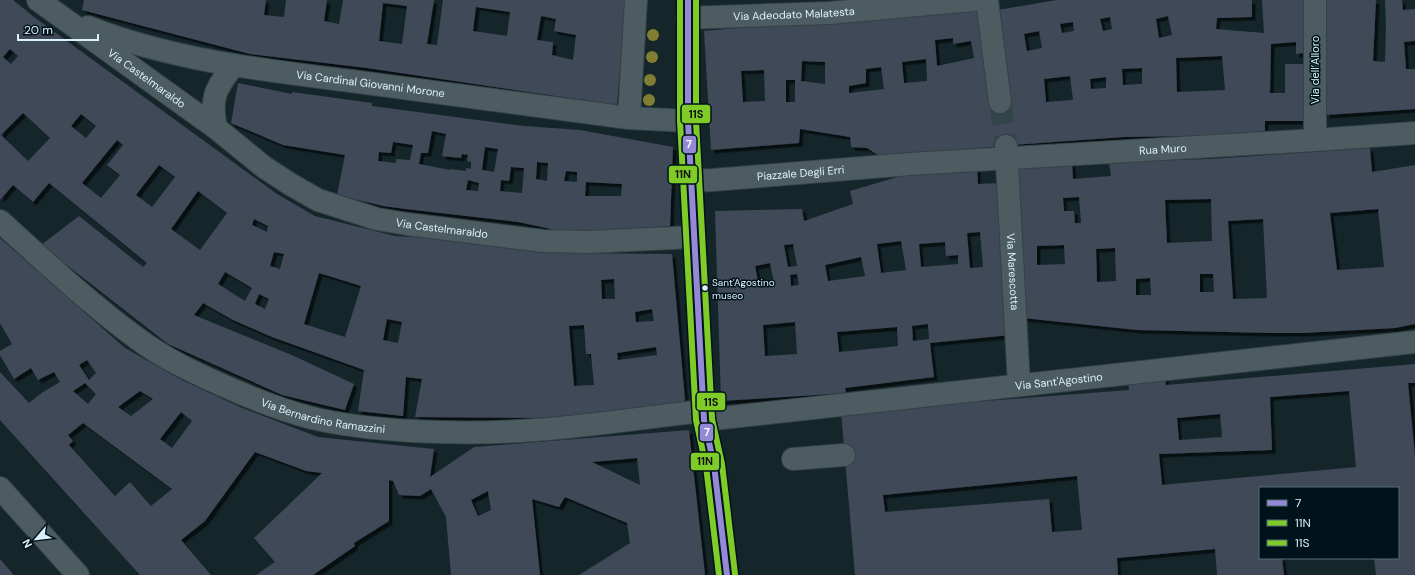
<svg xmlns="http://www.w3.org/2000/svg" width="1415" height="575" font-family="'DM Sans',sans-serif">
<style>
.building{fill:#404859;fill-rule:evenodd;filter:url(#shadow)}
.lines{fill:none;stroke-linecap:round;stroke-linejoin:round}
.minor-tunnel{stroke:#33454a;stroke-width:22;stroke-dasharray:22 11;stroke-linecap:butt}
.minor-casing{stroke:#324246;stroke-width:24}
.minor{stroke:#4c5c61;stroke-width:22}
.bus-1-casing{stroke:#00121a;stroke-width:9}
.bus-2-casing{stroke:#00121a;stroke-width:9}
.bus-3-casing{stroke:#00121a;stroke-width:9}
.bus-1{stroke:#9389d6;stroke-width:6}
.bus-2{stroke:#7fcc28;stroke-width:6}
.bus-3{stroke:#7fcc28;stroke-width:6}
.tree{fill:#817d32}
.bus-dot{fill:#daf2fb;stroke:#00121a;stroke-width:1.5}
.labels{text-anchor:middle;stroke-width:3;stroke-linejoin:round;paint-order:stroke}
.bus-label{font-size:10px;fill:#daf2fb;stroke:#00121a;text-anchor:start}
.street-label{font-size:11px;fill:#daf2fb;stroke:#00121a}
.line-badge{stroke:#00121a;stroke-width:1.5}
.badge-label{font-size:11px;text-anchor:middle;font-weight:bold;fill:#fff}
.pale-badge-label{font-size:11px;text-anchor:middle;font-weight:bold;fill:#111}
</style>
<defs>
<filter id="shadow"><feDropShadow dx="3.5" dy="3.5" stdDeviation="0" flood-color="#0009"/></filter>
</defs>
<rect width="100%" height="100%" fill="#15262b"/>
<g class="building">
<path d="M0,0h13l21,17 243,177 38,22 80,20 51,3 116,14 110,1 13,146 -7,9 -130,9 -133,-1 7,-38 -16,-2 -3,39 -45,-5 6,-41 -92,-33 -39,-17 -30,-17 -9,12 100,41 60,28 -9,26 -63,-15 -114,-51 -127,-99 38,-29 64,51 4,-4 -98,-80 -16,19 -20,-17 -13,15zM10,49l8,7 -7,8 -8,-7zM23,113l27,25 -22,23 -27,-26zM81,114l15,12 -10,12 -15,-12zM117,140l6,5 -16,20 13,10 -19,23 -19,-15zM159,165l16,12 -23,30 -16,-12zM198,191l29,22 -27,37 -29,-21zM254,219l14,7 -1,6 -15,-7zM274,252l10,2 -4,15 -10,-3zM225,272l27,16 -7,13 -27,-17zM319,273l42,13 -16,51 -41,-13zM614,279l1,20h-13l-1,-19zM259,294l10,5 -4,10 -10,-5zM652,309l2,12 -18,1 -1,-10zM387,319l15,3 -4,21 -15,-3zM584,325l2,29h5l3,31 -20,1 -5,-60zM656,347l1,8 -39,5 -1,-7z"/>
<path d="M84,0h182l-2,15 20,2 2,-17h41l-3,21 15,3 4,-24h91l-7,44 10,1 6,-45h183l-9,105 -250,-37 -117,-14 -168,-44zM383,3l24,3 -5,38 -23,-3zM476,7l34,5 -3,24 -34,-5zM541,16l15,3 -2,12 22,4 -3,25 -21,-5 1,-13 -16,-2z"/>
<path d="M1057,0h195v17l-35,1 -1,11 48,4 -2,-33h43l-1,53 -8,1v-12l-25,2 -1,49h15v-29h19v57h-39v14l-141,2 -112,8 -131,12 -14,-9 -16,-1 -1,-10 -50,-8 -1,14 -88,7 -7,-119 280,-26 8,6zM1168,16l4,19 -13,3 -3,-19zM1110,17l2,12 -9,2 -3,-12zM1073,22l1,9 -12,2 -2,-9zM1039,31l3,17 -15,3 -3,-17zM953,38v6l18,-3 3,17 -37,8 -2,-26zM1222,56l3,34 -48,2 -1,-34zM926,59l1,22 -23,2 -2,-21zM802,61l23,1v22l-24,-3zM881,67l3,22 -35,4v-7l17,-3v-14zM1142,68v16l-19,1 -1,-16zM764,70l1,31 -22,1 -2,-31zM1070,76l3,24 -27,2 -2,-23zM1106,77v11l-15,1 -1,-10zM786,80h9v22h-9z"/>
<polygon points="1326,0 1376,0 1373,61 1385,62 1386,24 1385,0 1402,0 1403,10 1415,9 1415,41 1404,42 1406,69 1415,69 1415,109 1326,115"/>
<path d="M238,83l54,11v-2l80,11v3l152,20 56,4 93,17 -3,79 -100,7 -52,-11 -112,-13 -23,-3 -46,-11 8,-40 -62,-10 -52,-22zM432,131l14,3 -4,22 19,2 1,-4 6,1 -1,6 4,1v7l-5,-1v3l-15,-2 -1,1 -31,-6 2,-11h7zM393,142l20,3 -3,15 -14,-1v4l-18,-2 1,-9 12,1zM485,147l13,2 -4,23 -12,-2zM537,162l11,1 -1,18 -11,-2zM511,167l13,1 -2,25 -22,-2 1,-11 8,1zM566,171l11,1v10l-13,-1zM468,180l11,3 -1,8 -12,-1zM586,182l36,2 -1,12h-36z"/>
<path d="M1370,148l2,24 43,-7v159l-20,4 -92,5h-29l-137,-3 -114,-12 -6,-154 55,-1 1,16 38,-3 -2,-14 101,-3zM1079,197l2,26h-6l-1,-12h-10l-1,-13zM1211,199l1,42 -45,2 -2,-43zM1378,209l6,58 -47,3 -7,-57zM1263,219l4,79 -34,1 -5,-78zM1064,245l1,19 -28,1v-19zM1115,248l1,33 -19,1 -1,-33zM1200,274h13l1,18h-14zM1150,278l1,17h-15v-16z"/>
<path d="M977,169l1,15 22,-1 10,152 -80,8 4,34 -89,11 1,5 -125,8 -6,-190 87,-2 2,12 49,-17 -3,-13 61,-18zM980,232l3,35 -13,1 -3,-35zM901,241l5,29 -25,3 -4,-29zM945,242l1,14 12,-1v9l-37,3 -2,-23zM793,244l4,22 -9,1 -4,-22zM861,257l4,19 -37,5 -3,-16zM770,263l4,20 -15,3 -4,-20zM797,274l2,11 -8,1 -1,-11zM795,322l2,32 -32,2 -2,-31zM928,324l1,15 -16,2 -1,-15zM897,327l1,19 -59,6 -2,-20z"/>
<path d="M0,238l125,110 57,32 58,27 78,30 116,12 -4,28 44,-30 215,-17 16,145h-126l51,-32 -3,-20 -62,-26 -6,10 -27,-8 8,76h-89l-5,-58 -15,-28 -11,7 -21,-1 -6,-14 -4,-1v41l-35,22 1,3 -42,29h-57l19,-13 -21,-24 68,-65 -16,-2 -51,-19 -50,69 -24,19 30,35h-71l-140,-155v-48l29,31 14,-11 17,-10 -6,-10 -16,8 -7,-12 -17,11 -14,-24v-4l12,-7 -12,-21zM87,360l9,13 -7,7 -10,-15zM85,383l11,11 -8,10 -15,-13zM140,391l13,8 -22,17 -13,-9zM181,412l11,9 -20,27 -12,-9zM83,423l89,66 -21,17 -21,-24 -15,14 -46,-51 4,-4 -5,-6zM637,458l3,27 -48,-23zM488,491l3,19 -13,6 -7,-16z"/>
<path d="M1415,364v19h-7l7,73v119h-39l-2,-17h24v-70h-138v70h22l2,17h-67l-2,-26 -98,9 1,17h-263l-14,-163 288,-22 -1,-12 37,-3 1,10zM1349,391l7,76 -194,18 -3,-31 113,-4 -2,-53zM1220,414l2,23 -43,3 -2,-22zM1077,476l5,54 -30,2 -3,-33 -164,13 -2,-17z"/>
<polygon points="0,559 14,575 0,575"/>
</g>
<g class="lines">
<polyline class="minor-tunnel" points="1000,102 1006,146"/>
<defs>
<g id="minor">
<path id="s1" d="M38,0l178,128 48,39 26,17 28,16 59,19 30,5 136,17 46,1 104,-5"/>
<polyline points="688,0 688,121 704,420 714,465 727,575"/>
<polyline points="987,0 1000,102"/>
<path id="s2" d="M687,18l142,-5 144,-13"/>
<path id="s3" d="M88,27c84,33 174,43 263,54 93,12 185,25 278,37l59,3"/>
<polyline points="629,118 636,0"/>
<path d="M216,128c-6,-30 -1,-39 17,-62"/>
<polyline points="1315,140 1315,0"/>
<path id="s4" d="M1006,146l13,239"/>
<path id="s5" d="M691,181l22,-1 197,-16 405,-24 100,-7"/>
<path id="s6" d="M0,221c44,40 90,83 138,118 25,19 55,33 84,46 29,13 59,25 90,33 33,8 67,11 100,13 41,2 82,2 123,-1 56,-4 112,-13 168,-19"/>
<path id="s7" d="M704,420l711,-78"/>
<polyline points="793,459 844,455"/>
<polyline points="0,488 78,575"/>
</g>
</defs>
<use href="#minor" class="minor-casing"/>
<use href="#minor" class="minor"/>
<defs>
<polyline id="bus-1" points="688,0 688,121 704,420 714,465 727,575"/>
<polyline id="bus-2" points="680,0 680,121 696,420 706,466 719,575"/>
<polyline id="bus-3" points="696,0 696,121 712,419 722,464 735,574"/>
</defs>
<use href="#bus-1" class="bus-1-casing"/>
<use href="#bus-2" class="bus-2-casing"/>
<use href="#bus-3" class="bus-3-casing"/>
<use href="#bus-1" class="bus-1"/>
<use href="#bus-2" class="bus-2"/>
<use href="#bus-3" class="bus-3"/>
</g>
<g class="tree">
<circle cx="653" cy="35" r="6"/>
<circle cx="652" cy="57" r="6"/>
<circle cx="650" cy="80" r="6"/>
<circle cx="649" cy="100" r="6"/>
</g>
<circle class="bus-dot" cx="705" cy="288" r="3.5"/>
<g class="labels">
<g class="bus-label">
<text x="712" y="286">Sant'Agostino<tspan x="712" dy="13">museo</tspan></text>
</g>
<g class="street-label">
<text dy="4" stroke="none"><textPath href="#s2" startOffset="107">Via Adeodato Malatesta</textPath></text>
<text transform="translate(1315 70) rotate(-90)" y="4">Via dell’Alloro</text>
<text dy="4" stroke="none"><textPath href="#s1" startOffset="134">Via Castelmaraldo</textPath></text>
<text dy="4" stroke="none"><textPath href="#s3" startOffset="289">Via Cardinal Giovanni Morone</textPath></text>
<text dy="4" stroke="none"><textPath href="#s5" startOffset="473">Rua Muro</textPath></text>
<text dy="4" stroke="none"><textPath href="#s5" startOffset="110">Piazzale Degli Erri</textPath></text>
<text dy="4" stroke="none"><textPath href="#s1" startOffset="472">Via Castelmaraldo</textPath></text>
<text dy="4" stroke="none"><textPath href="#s4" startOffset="126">Via Marescotta</textPath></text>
<text dy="4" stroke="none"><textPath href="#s7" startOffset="357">Via Sant'Agostino</textPath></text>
<text dy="4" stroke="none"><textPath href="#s6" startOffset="384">Via Bernardino Ramazzini</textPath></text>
</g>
</g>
<g class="line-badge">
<rect x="681" y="104" width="30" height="20" rx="4" fill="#7fcc28"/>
<rect x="682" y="135" width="15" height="19" rx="4" fill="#9389d6"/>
<rect x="668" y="165" width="30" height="19" rx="4" fill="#7fcc28"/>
<rect x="696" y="392" width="30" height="19" rx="4" fill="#7fcc28"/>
<rect x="699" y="423" width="15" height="19" rx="4" fill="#9389d6"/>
<rect x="690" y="452" width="30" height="19" rx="4" fill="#7fcc28"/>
</g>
<g class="badge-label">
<text x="689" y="148">7</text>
<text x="707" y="436">7</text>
</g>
<g class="pale-badge-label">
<text x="696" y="118">11S</text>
<text x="683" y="178">11N</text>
<text x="711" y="406">11S</text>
<text x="705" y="465">11N</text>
</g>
<rect x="1259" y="487" width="140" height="72" fill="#00121a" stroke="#576c74"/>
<rect x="1267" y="500" width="20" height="6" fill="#9389d6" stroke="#576c74"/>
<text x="1295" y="507" font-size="12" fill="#daf2fb">7</text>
<rect x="1267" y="520" width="20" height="6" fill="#7fcc28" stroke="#576c74"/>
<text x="1295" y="527" font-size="12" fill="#daf2fb">11N</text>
<rect x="1267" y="540" width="20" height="6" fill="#7fcc28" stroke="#576c74"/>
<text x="1295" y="547" font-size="12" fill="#daf2fb">11S</text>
<g transform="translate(36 539) rotate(242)" stroke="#00121a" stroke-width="3" paint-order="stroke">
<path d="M0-3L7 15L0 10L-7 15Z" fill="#daf2fb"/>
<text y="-6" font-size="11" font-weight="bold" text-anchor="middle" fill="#daf2fb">N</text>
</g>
<path d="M18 34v6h80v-6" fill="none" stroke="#daf2fb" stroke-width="2"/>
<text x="24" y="34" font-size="12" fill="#daf2fb" stroke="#00121a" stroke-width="3" paint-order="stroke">20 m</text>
</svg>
